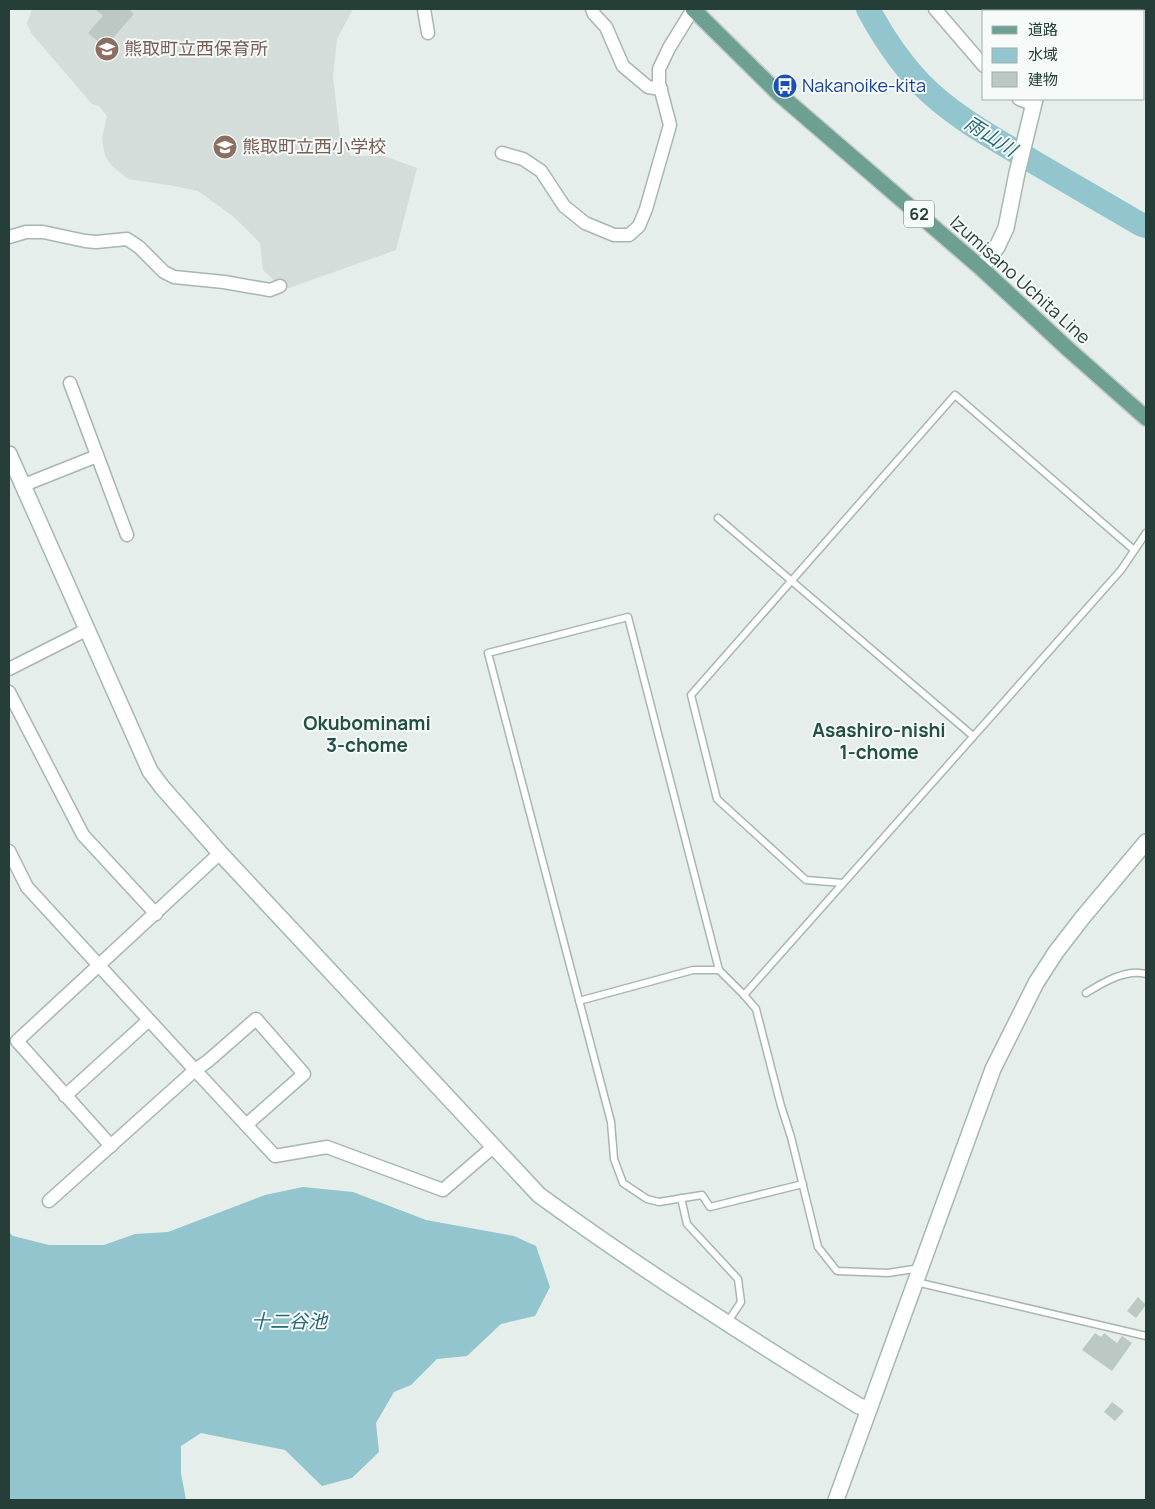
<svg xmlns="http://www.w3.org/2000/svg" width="1155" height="1509" font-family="Manrope,'Noto Sans JP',sans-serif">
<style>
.built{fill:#d4ddd9}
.water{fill:#92c5ce}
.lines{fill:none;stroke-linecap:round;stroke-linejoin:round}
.river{stroke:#92c5ce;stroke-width:24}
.building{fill:#bbc8c3}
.lane-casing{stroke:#a8b6b1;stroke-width:9}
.street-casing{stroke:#a8b6b1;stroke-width:15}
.secondary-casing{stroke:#a4b9b2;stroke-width:18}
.primary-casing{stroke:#c2c9c7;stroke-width:18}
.lane{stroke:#fff;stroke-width:6}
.street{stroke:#fff;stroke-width:12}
.secondary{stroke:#fff;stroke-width:15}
.primary{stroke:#6da093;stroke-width:15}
.labels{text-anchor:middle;stroke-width:4;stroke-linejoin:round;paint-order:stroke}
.shield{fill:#f6faf8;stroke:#647772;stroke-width:1}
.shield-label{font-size:16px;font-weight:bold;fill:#253f38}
.education-label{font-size:18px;fill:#785e54;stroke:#f6faf8;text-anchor:start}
.transit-label{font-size:18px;fill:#164399;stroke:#f6faf8;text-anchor:start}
.street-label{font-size:18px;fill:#253f38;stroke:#f6faf8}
.water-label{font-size:19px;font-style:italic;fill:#236977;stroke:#f6faf8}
.neighbourhood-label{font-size:19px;font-weight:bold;fill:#225045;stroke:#f6faf8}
</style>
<rect width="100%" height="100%" fill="#e5eeea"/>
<polygon class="built" points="32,9 353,9 337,39 333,76 340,137 351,156 384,156 417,168 396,250 289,288 280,286 263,270 260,243 234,217 198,191 174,186 128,179 112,166 105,156 102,138 107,116 99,106 92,104 31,33 27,23"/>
<polygon class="water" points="303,1187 353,1192 426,1220 514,1236 536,1246 550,1287 535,1316 501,1324 467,1356 437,1359 411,1385 394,1392 376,1423 379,1452 352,1478 322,1486 285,1450 201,1433 181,1446 181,1473 186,1500 9,1500 9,1232 13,1236 49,1245 104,1245 135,1234 168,1232 265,1195"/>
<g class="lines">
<path class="river" d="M868,9c14,26 31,52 52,74 32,33 73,55 112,78 36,21 72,42 108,63l6,2"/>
</g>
<g class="building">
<polygon points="95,9 128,9 134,14 105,47 88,33 103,16"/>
<polygon points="1138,1297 1146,1305 1136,1318 1127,1311"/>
<polygon points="1095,1333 1101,1337 1104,1333 1117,1343 1122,1336 1132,1343 1112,1371 1082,1350"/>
<polygon points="1112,1402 1124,1411 1115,1421 1104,1412"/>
</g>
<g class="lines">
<defs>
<g id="lane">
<polyline points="718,518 973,736"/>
<polyline points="843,883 806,880 717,799 691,695 955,395 1134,550"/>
<path d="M1086,993c16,-10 41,-25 60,-19"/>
<polyline points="744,995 719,970 628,617 488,653 611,1122 614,1159 623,1183 647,1199 659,1202 702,1195 710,1207 803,1184"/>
<polyline points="579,1001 693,970 719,970"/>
<polyline points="681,1198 687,1224 738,1279 741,1302 727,1323"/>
<polyline points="920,1268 888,1273 837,1271 818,1247 791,1137 781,1106 756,1009 744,995 1121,570 1146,533"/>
<polyline points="916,1282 1146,1336"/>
</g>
<g id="street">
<polyline points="424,9 428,33"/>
<polyline points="592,9 594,14 606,27 623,66 648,87 661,89"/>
<polyline points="935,9 984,66"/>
<polyline points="1019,99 1034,105"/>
<polyline points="502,153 523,159 541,171 564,206 585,223 614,235 629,235 639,226 646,209 670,125 659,83 659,69 669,48 693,9"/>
<polyline points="9,237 26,232 43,232 85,241 96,242 127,239 139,247 164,272 174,277 224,282 270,290 280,286"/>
<polyline points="70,383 127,535"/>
<polyline points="24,485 97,456"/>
<polyline points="9,669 86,630"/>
<polyline points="9,692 83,835 156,914"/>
<polyline points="9,851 27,887 195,1070 49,1201"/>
<polyline points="65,1096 149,1020"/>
<polyline points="246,1125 304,1074 256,1019 208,1061 195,1070 275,1156 327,1147 443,1190 493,1147"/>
<polyline points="111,1146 17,1041 220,853"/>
</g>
<g id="secondary">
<polyline points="1055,11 1056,9"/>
<polyline points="981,268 997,247 1006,228 1017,173 1035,99"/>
<path d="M9,454l141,317 12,16 58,66 319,342c103,75 211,144 320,211l10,3"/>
<polyline points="836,1500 993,1069 1036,983 1056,952 1083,917 1146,842"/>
</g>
<polyline id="primary" points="693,9 779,94 981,268 1068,349 1146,418"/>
</defs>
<use href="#lane" class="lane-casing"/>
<use href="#street" class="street-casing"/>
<use href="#secondary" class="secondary-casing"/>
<use href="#primary" class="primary-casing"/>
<use href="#lane" class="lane"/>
<use href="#street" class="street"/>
<use href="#secondary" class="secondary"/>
<use href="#primary" class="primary"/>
</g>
<defs>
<symbol id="school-disc" viewBox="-11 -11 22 22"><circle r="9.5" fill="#8d6e63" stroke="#f6faf8"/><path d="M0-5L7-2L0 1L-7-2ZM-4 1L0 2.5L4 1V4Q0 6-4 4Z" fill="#fff"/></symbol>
<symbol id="bus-disc" viewBox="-11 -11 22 22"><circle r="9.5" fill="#1a4fb4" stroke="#f6faf8"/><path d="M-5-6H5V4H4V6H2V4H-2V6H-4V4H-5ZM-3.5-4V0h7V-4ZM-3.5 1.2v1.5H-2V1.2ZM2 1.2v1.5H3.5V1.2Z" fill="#fff"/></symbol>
</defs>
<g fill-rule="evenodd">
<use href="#school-disc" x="93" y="35" width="28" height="28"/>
<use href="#bus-disc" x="771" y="72" width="28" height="28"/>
<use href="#school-disc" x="211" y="133" width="28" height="28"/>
</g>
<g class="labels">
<rect class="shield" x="904" y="200.5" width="30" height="27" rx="4"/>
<g class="shield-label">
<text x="919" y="220">62</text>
</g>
<g class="education-label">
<text x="124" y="55">熊取町立西保育所</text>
<text x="242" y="153">熊取町立西小学校</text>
</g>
<g class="transit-label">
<text x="802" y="92">Nakanoike-kita</text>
</g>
<g class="street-label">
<text transform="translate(1020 280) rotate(42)" y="6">Izumisano Uchita Line</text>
</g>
<g class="water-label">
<text transform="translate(991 136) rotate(32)" y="7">雨山川</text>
<text x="289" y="1328">十二谷池</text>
</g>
<g class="neighbourhood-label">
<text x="367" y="730">Okubominami<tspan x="367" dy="22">3-chome</tspan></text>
<text x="879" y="737">Asashiro-nishi<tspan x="879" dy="22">1-chome</tspan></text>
</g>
</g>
<rect width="1155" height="1509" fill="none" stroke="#253f38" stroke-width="20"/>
<rect x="982" y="10" width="162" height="90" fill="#f6faf8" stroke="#a2afab"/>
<rect x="992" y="26" width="25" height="8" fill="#6da093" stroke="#a2afab"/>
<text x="1028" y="35" font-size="15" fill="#253f38">道路</text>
<rect x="992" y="48" width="25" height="15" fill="#92c5ce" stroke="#a2afab"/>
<text x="1028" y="60" font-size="15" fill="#253f38">水域</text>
<rect x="992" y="72" width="25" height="15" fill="#bbc8c3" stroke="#a2afab"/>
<text x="1028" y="85" font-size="15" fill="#253f38">建物</text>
</svg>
